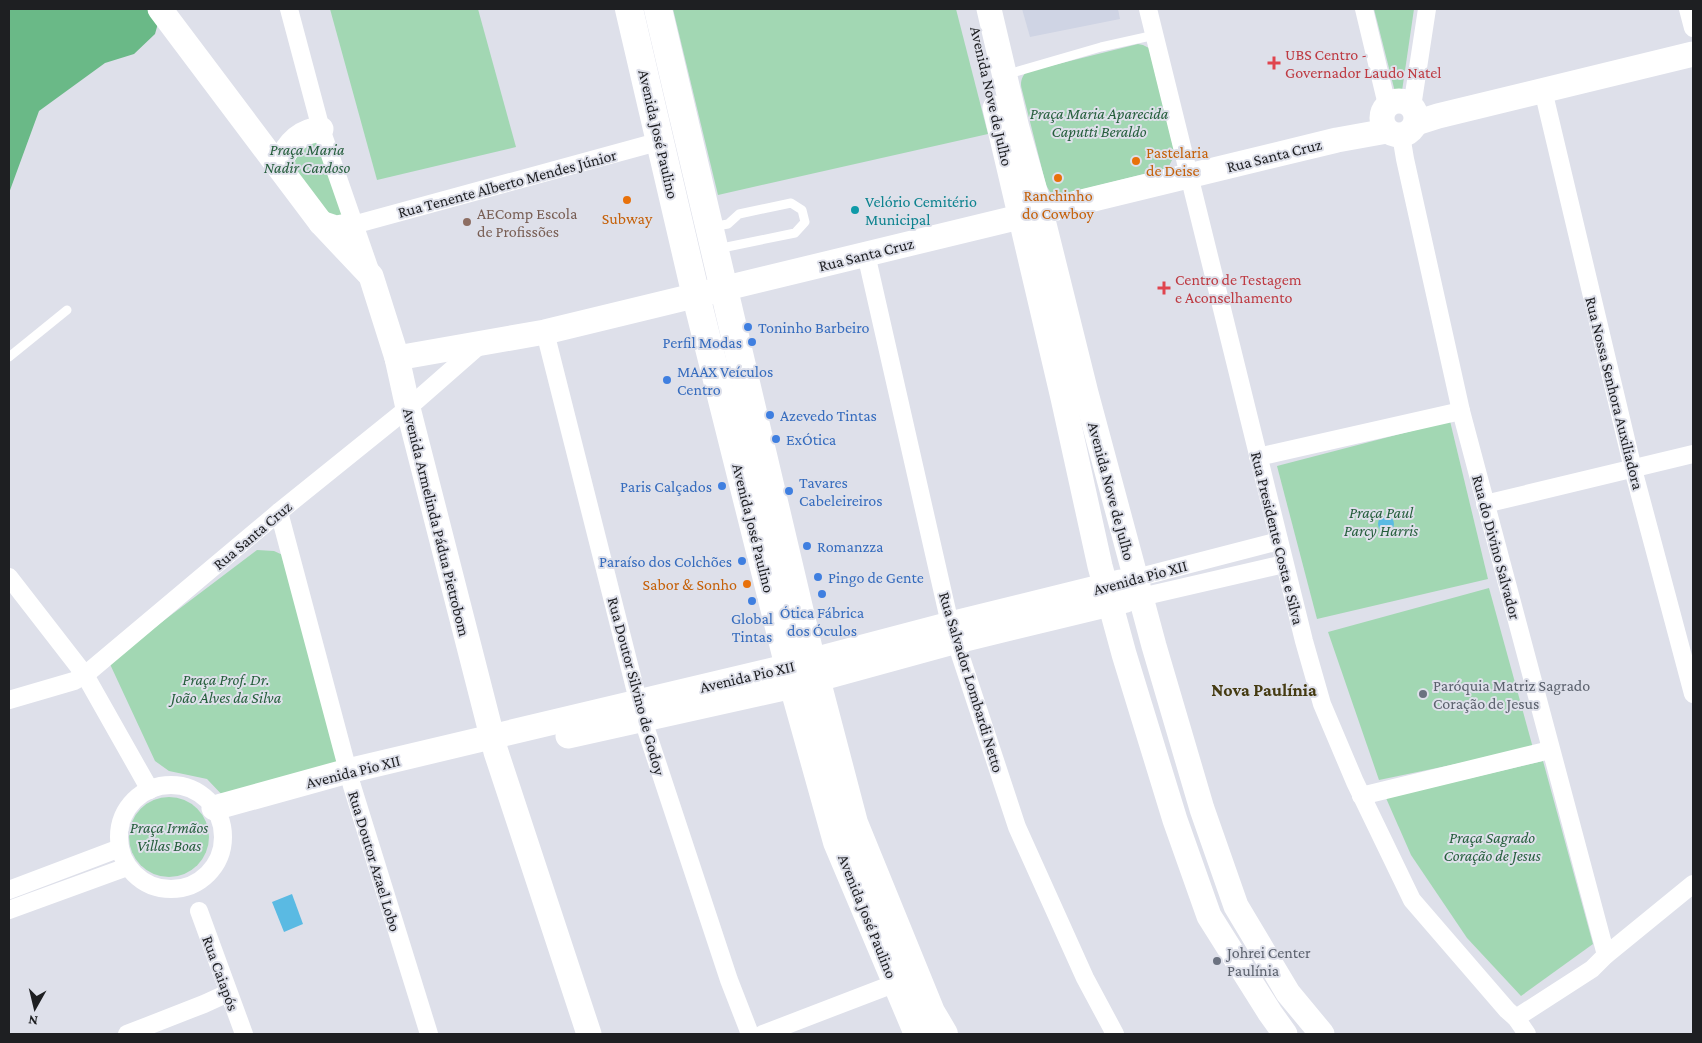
<svg xmlns="http://www.w3.org/2000/svg" width="1702" height="1043" font-family="'Crimson Pro',serif">
<style>
.built{fill:#cfd4e4}
.green{fill:#a2d7b3}
.forest{fill:#6ab987}
.water{fill:#5abae3}
.lines{fill:none;stroke-linecap:round;stroke-linejoin:round}
.lane{stroke:#fff;stroke-width:9}
.street{stroke:#fff;stroke-width:18}
.secondary{stroke:#fff;stroke-width:25}
.primary{stroke:#fff;stroke-width:28}
.health-dot{fill:#e0444e;stroke:#dee0ea;stroke-width:2}
.food-dot{fill:#e8710a;stroke:#dee0ea;stroke-width:2}
.culture-dot{fill:#0f9aa8;stroke:#dee0ea;stroke-width:2}
.education-dot{fill:#8d6e63;stroke:#dee0ea;stroke-width:2}
.shop-dot{fill:#3f7fe0;stroke:#dee0ea;stroke-width:2}
.worship-dot{fill:#6b7280;stroke:#dee0ea;stroke-width:2}
.labels{text-anchor:middle;stroke-width:4;stroke-linejoin:round;paint-order:stroke}
.health-label{font-size:16px;fill:#be3a42;stroke:#dee0ea;text-anchor:start}
.street-label{font-size:16px;fill:#1e1f22;stroke:#dee0ea}
.park-label{font-size:16px;font-style:italic;fill:#255e3c;stroke:#dee0ea}
.food-label{font-size:16px;fill:#c56008;stroke:#dee0ea}
.culture-label{font-size:16px;fill:#0d838f;stroke:#dee0ea;text-anchor:start}
.education-label{font-size:16px;fill:#785e54;stroke:#dee0ea;text-anchor:start}
.shop-label{font-size:16px;fill:#366cbe;stroke:#dee0ea;text-anchor:start}
.worship-label{font-size:16px;fill:#5b616d;stroke:#dee0ea;text-anchor:start}
.neighbourhood-label{font-size:18px;font-weight:bold;fill:#453b12;stroke:#dee0ea}
</style>
<rect width="100%" height="100%" fill="#dee0ea"/>
<polygon class="built" points="1022,9 1118,9 1120,19 1030,37"/>
<g class="green">
<polygon points="330,9 478,9 516,147 377,180"/>
<polygon points="673,9 956,9 988,134 718,195"/>
<polygon points="1374,9 1414,9 1402,91 1400,93 1395,92"/>
<path d="M1138,44l5,1 6,3 25,102v6l-6,12 -112,28 -6,-4 -4,-7 -24,-95c-2,-7 -1,-12 4,-18z"/>
<polygon points="318,134 346,222 332,222 286,160"/>
<polygon points="1450,421 1488,579 1317,619 1277,466"/>
<polygon points="257,550 274,551 285,556 344,769 226,799 207,779 169,771 155,761 109,662"/>
<polygon points="1489,588 1533,748 1379,780 1328,632"/>
<polygon points="1543,761 1593,944 1521,996 1467,938 1411,855 1386,798"/>
<circle cx="169" cy="837" r="40"/>
</g>
<polygon class="forest" points="9,9 162,9 155,34 134,54 105,63 39,111 9,193"/>
<g class="water">
<circle cx="1386" cy="524" r="8"/>
<polygon points="292,894 303,924 284,932 272,902"/>
</g>
<g class="lines">
<g class="lane">
<polyline points="1005,75 1101,47 1155,35"/>
<polyline points="711,227 728,224 739,214 791,203 802,210 805,222 795,233 717,249"/>
<polyline points="9,357 67,310"/>
</g>
<g class="street">
<polyline points="289,9 321,129 370,270"/>
<polyline points="1148,9 1304,641 1322,704 1355,782 1412,900 1507,1010 1516,1018 1527,1034"/>
<polyline points="1364,9 1387,105"/>
<polyline points="1688,9 1693,28"/>
<polyline points="1543,90 1633,469 1693,694"/>
<polyline points="1412,107 1427,9"/>
<polyline points="1401,135 1405,159 1461,411 1606,955"/>
<polyline points="353,225 661,141"/>
<polyline points="866,254 950,624 1017,827 1085,978 1115,1034"/>
<polyline points="545,332 643,720 729,980 750,1034"/>
<polyline points="1258,457 1461,411"/>
<polyline points="1485,504 1693,454"/>
<polyline points="279,512 352,786 429,1034"/>
<polyline points="9,577 85,675 150,790"/>
<polyline points="1136,578 1279,541"/>
<polyline points="1141,597 1284,564"/>
<polyline points="9,700 74,681 85,675 279,512 408,408 481,344"/>
<circle cx="171" cy="837" r="52"/>
<polyline points="1361,796 1550,750"/>
<polyline points="9,890 120,848"/>
<polyline points="9,910 127,867"/>
<polyline points="199,911 244,1034"/>
<polyline points="1516,1018 1592,969 1606,955 1693,884"/>
<polyline points="127,1034 204,1004 228,993"/>
<polyline points="763,1034 896,983"/>
</g>
<g class="secondary">
<polyline points="160,9 321,223 371,276 397,358 408,408 496,752 589,1034"/>
<polyline points="989,9 1017,128 1041,212 1086,393 1154,646 1202,809 1236,906 1288,993 1322,1034"/>
<circle cx="1399" cy="118" r="17"/>
<polyline points="995,108 1063,398 1100,566 1124,654 1175,820 1209,916 1270,1013 1285,1034"/>
<polyline points="1416,123 1438,116 1693,54"/>
<path d="M279,165c8,-20 20,-34 42,-36"/>
<polyline points="321,223 336,228 353,225"/>
<polyline points="397,358 545,332 1337,140 1387,131"/>
<polyline points="568,736 793,686 957,641 1126,600"/>
<polyline points="214,808 348,771 798,664 950,624 1121,582"/>
</g>
<g class="primary">
<polyline points="629,9 696,296 797,699 837,842 918,1034"/>
<polyline points="658,9 811,659 854,823 931,1012 944,1034"/>
</g>
</g>
<g class="health-dot">
<path d="M1271.5 55.5h5v5h5v5h-5v5h-5v-5h-5v-5h5z"/>
<path d="M1161.5 280.5h5v5h5v5h-5v5h-5v-5h-5v-5h5z"/>
</g>
<g class="food-dot">
<circle cx="1136" cy="161" r="5"/>
<circle cx="1058" cy="178" r="5"/>
<circle cx="627" cy="200" r="5"/>
<circle cx="747" cy="584" r="5"/>
</g>
<circle class="culture-dot" cx="855" cy="210" r="5"/>
<circle class="education-dot" cx="467" cy="222" r="5"/>
<g class="shop-dot">
<circle cx="748" cy="327" r="5"/>
<circle cx="752" cy="342" r="5"/>
<circle cx="667" cy="380" r="5"/>
<circle cx="770" cy="415" r="5"/>
<circle cx="776" cy="439" r="5"/>
<circle cx="722" cy="486" r="5"/>
<circle cx="789" cy="491" r="5"/>
<circle cx="807" cy="546" r="5"/>
<circle cx="742" cy="561" r="5"/>
<circle cx="818" cy="577" r="5"/>
<circle cx="822" cy="594" r="5"/>
<circle cx="752" cy="601" r="5"/>
</g>
<g class="worship-dot">
<circle cx="1423" cy="694" r="5"/>
<circle cx="1217" cy="961" r="5"/>
</g>
<g class="labels">
<g class="health-label">
<text x="1285" y="60">UBS Centro -<tspan x="1285" dy="18">Governador Laudo Natel</tspan></text>
<text x="1175" y="285">Centro de Testagem<tspan x="1175" dy="18">e Aconselhamento</tspan></text>
</g>
<g class="street-label">
<text transform="translate(992 96) rotate(77)" y="6">Avenida Nove de Julho</text>
<text transform="translate(659 134) rotate(77)" y="6">Avenida José Paulino</text>
<text transform="translate(1274 155) rotate(-14)" y="6">Rua Santa Cruz</text>
<text transform="translate(507 183) rotate(-15)" y="6">Rua Tenente Alberto Mendes Júnior</text>
<text transform="translate(866 254) rotate(-14)" y="6">Rua Santa Cruz</text>
<text transform="translate(1615 393) rotate(76)" y="6">Rua Nossa Senhora Auxiliadora</text>
<text transform="translate(1112 491) rotate(75)" y="6">Avenida Nove de Julho</text>
<text transform="translate(437 522) rotate(76)" y="6">Avenida Armelinda Pádua Pietrobom</text>
<text transform="translate(754 528) rotate(76)" y="6">Avenida José Paulino</text>
<text transform="translate(252 535) rotate(-40)" y="6">Rua Santa Cruz</text>
<text transform="translate(1278 538) rotate(76)" y="6">Rua Presidente Costa e Silva</text>
<text transform="translate(1497 547) rotate(75)" y="6">Rua do Divino Salvador</text>
<text transform="translate(1140 577) rotate(-15)" y="6">Avenida Pio XII</text>
<text transform="translate(747 676) rotate(-13)" y="6">Avenida Pio XII</text>
<text transform="translate(972 682) rotate(73)" y="6">Rua Salvador Lombardi Netto</text>
<text transform="translate(637 686) rotate(75)" y="6">Rua Doutor Silvino de Godoy</text>
<text transform="translate(353 771) rotate(-14)" y="6">Avenida Pio XII</text>
<text transform="translate(375 861) rotate(73)" y="6">Rua Doutor Azael Lobo</text>
<text transform="translate(868 916) rotate(68)" y="6">Avenida José Paulino</text>
<text transform="translate(221 973) rotate(70)" y="6">Rua Caiapós</text>
</g>
<g class="park-label">
<text x="1099" y="119">Praça Maria Aparecida<tspan x="1099" dy="18">Caputti Beraldo</tspan></text>
<text x="307" y="155">Praça Maria<tspan x="307" dy="18">Nadir Cardoso</tspan></text>
<text x="1381" y="518">Praça Paul<tspan x="1381" dy="18">Parcy Harris</tspan></text>
<text x="226" y="685">Praça Prof. Dr.<tspan x="226" dy="18">João Alves da Silva</tspan></text>
<text x="169" y="833">Praça Irmãos<tspan x="169" dy="18">Villas Boas</tspan></text>
<text x="1492" y="843">Praça Sagrado<tspan x="1492" dy="18">Coração de Jesus</tspan></text>
</g>
<g class="food-label">
<text x="1146" y="158" text-anchor="start">Pastelaria<tspan x="1146" dy="18">de Deise</tspan></text>
<text x="1058" y="201">Ranchinho<tspan x="1058" dy="18">do Cowboy</tspan></text>
<text x="627" y="224">Subway</text>
<text x="737" y="590" text-anchor="end">Sabor &amp; Sonho</text>
</g>
<g class="culture-label">
<text x="865" y="207">Velório Cemitério<tspan x="865" dy="18">Municipal</tspan></text>
</g>
<g class="education-label">
<text x="477" y="219">AEComp Escola<tspan x="477" dy="18">de Profissões</tspan></text>
</g>
<g class="shop-label">
<text x="758" y="333">Toninho Barbeiro</text>
<text x="742" y="348" text-anchor="end">Perfil Modas</text>
<text x="677" y="377">MAAX Veículos<tspan x="677" dy="18">Centro</tspan></text>
<text x="780" y="421">Azevedo Tintas</text>
<text x="786" y="445">ExÓtica</text>
<text x="799" y="488">Tavares<tspan x="799" dy="18">Cabeleireiros</tspan></text>
<text x="712" y="492" text-anchor="end">Paris Calçados</text>
<text x="817" y="552">Romanzza</text>
<text x="732" y="567" text-anchor="end">Paraíso dos Colchões</text>
<text x="828" y="583">Pingo de Gente</text>
<text x="822" y="618" text-anchor="middle">Ótica Fábrica<tspan x="822" dy="18">dos Óculos</tspan></text>
<text x="752" y="624" text-anchor="middle">Global<tspan x="752" dy="18">Tintas</tspan></text>
</g>
<g class="worship-label">
<text x="1433" y="691">Paróquia Matriz Sagrado<tspan x="1433" dy="18">Coração de Jesus</tspan></text>
<text x="1227" y="958">Johrei Center<tspan x="1227" dy="18">Paulínia</tspan></text>
</g>
<g class="neighbourhood-label">
<text x="1264" y="696">Nova Paulínia</text>
</g>
</g>
<rect width="1702" height="1043" fill="none" stroke="#1e1f22" stroke-width="20"/>
<g transform="translate(35 1008) rotate(188)" stroke="#dee0ea" stroke-width="4" paint-order="stroke">
<path d="M0-4L9 19L0 12L-9 19Z" fill="#1e1f22"/>
<text y="-8" font-size="14" font-weight="bold" text-anchor="middle" fill="#1e1f22">N</text>
</g>
</svg>
